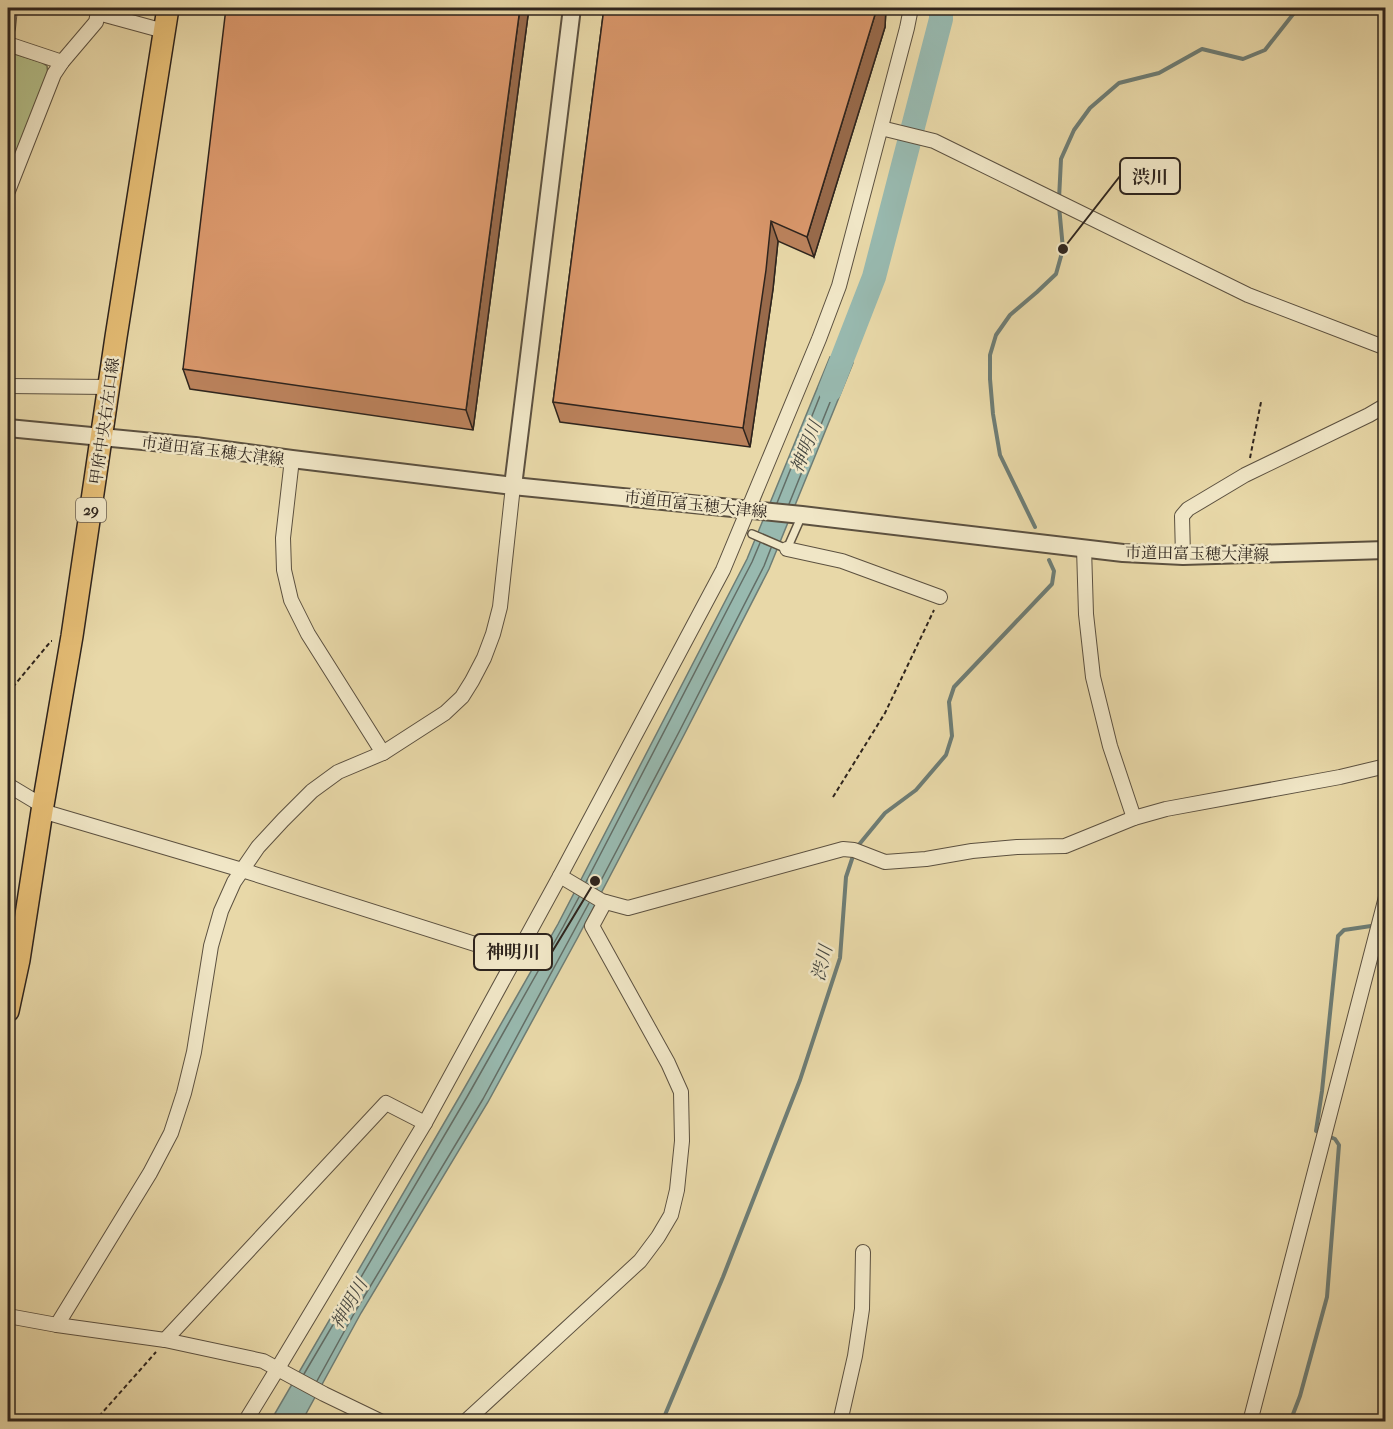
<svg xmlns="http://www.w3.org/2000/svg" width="1393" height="1429" font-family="'IM FELL French Canon','Noto Serif JP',serif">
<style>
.green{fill:#b4bf89;stroke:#717253;stroke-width:1.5}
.water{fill:#98b9af;stroke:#6e7d75;stroke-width:1.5}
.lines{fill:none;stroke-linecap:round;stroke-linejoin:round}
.shore{stroke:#636e66;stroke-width:1.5}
.stream{stroke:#6e7d75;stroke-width:4}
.river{stroke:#98b9af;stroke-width:24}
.service-casing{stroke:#5c5140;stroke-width:10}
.minor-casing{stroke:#5c5140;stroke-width:16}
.tertiary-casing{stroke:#5c5140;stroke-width:20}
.primary-casing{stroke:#2e241d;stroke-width:24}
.path{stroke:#2e241d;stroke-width:2;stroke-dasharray:4.5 3;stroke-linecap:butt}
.service{stroke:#f0e6c6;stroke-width:7}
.minor{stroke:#f0e6c6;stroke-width:14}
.tertiary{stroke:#f0e6c6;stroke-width:16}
.primary{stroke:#e4bc74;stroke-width:21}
.wall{fill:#bb825c;stroke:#2e241d;stroke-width:1.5}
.shaded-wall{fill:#986a4b;stroke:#2e241d;stroke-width:1.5}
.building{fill:#d9976b;stroke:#2e241d;stroke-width:1.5}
.labels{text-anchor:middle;stroke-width:5;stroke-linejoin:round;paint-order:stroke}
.shield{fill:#f0e6c6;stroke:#685e50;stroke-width:1.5}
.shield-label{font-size:15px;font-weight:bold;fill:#2e241d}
.street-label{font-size:16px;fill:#2e241d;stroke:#f0e6c6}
.water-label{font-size:18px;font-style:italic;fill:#484942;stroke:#f0e6c6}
.leader{fill:none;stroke:#2e241d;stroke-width:2}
.callout-dot{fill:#2e241d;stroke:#f0e6c6;stroke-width:2}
.callout{fill:#f0e6c6;stroke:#2e241d;stroke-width:2}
.callout-label{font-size:18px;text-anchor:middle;font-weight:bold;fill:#2e241d}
</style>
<rect width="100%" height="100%" fill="#e8d8a8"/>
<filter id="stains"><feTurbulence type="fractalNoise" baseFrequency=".00333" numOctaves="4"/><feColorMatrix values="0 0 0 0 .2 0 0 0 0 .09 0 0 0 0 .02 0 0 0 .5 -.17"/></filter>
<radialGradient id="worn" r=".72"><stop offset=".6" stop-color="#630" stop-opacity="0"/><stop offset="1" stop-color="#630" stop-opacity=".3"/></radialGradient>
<polygon class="green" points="8,52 41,62 47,66 48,75 8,172"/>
<polygon class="water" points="830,357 853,363 769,569 684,735 578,937 488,1102 361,1313 302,1421 270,1422 461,1094 558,924 747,559"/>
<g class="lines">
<g class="shore">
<polyline points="777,503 832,366 835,364 841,366 843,370 789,504"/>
<polyline points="586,882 752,562 760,543"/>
<polyline points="597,888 679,732 764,566 771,548"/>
<polyline points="304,1374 467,1097 563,927 579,897"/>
<polyline points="317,1381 356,1310 483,1099 589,903"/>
</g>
<g class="stream">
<polyline points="1059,199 1061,159 1074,130 1090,108 1119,83 1159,73 1202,49 1243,59 1265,50 1298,8"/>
<polyline points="1035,527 1000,455 993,414 990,379 990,355 996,335 1010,315 1037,292 1056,274 1063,249 1059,206"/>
<polyline points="857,847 885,813 916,790 946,755 952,736 949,702 954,687 1052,584 1054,571 1049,560"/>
<polyline points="662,1422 723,1277 800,1080 840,958 846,877 854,853"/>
<polyline points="1290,1422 1300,1396 1327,1297 1339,1145 1335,1139 1316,1131 1322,1091 1338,936 1344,930 1371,926 1386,931"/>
</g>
<polyline class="river" points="830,390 874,277 941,19 941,8"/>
<defs>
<polyline id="service" points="752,534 787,549 802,515"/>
<g id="minor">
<polyline points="98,13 164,31"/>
<polyline points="8,28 10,8"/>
<polyline points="8,44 62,62"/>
<polyline points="881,128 934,141 1248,295 1386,348"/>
<polyline points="8,191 54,74 62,62 96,22 99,8"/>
<polyline points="8,386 109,387"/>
<polyline points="292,459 283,538 284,570 291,600 308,634 383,753"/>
<polyline points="1084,548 1086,614 1093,677 1110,746 1134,818"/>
<polyline points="787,549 842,561 940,597"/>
<polyline points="1183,556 1182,516 1188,509 1245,475 1369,415 1386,405"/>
<polyline points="8,785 43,806"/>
<polyline points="42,811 242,870 516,957"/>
<polyline points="560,876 602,901 628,908 843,849 854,850 885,862 926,859 972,851 1017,847 1065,846 1134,818 1166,809 1340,777 1386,766"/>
<polyline points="8,1316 57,1325 165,1340 263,1361 324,1394 382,1422"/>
<polyline points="57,1325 150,1173 171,1133 184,1093 194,1052 211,946 221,911 234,882 258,847 283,820 312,791 338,772 383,753 445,713 462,697 472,681 484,658 493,634 500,607 513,486"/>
<polyline points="165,1340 386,1103 425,1123"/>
<polyline points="245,1422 278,1368 425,1123 560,876 723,570 819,339 839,286 907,28 911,8"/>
<polyline points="465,1422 640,1261 658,1237 671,1215 677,1190 682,1141 681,1092 668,1063 592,926 605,902"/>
<polyline points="840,1422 855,1356 862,1309 863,1252"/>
<polyline points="1250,1422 1386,897"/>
</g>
<g id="tertiary">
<polyline points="8,428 195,446 292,459 513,486 802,515 1123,553 1183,556 1386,550"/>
<polyline points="513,486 572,8"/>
</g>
<polyline id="primary" points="8,1011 19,960 42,811 72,636 116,337 168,8"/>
</defs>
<use href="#service" class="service-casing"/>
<use href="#minor" class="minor-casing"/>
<use href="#tertiary" class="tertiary-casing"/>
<use href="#primary" class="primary-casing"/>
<g class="path">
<polyline points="1250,458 1261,402"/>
<polyline points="8,693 51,641 52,641"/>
<polyline points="833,797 885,713 934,610"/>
<polyline points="94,1422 156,1352"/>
</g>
<use href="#service" class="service"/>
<use href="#minor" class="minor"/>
<use href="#tertiary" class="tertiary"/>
<use href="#primary" class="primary"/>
</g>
<g class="wall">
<polygon points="529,8 473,430 190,389 183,369"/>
<polygon points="604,8 886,8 885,27 814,257 778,241 773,289 750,447 560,422 553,402"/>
</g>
<g class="shaded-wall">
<polygon points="520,8 529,8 473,430 466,410"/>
<polygon points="877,8 886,8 885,27 814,257 807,237"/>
<polygon points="771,221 778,241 773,289 750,447 743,428"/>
</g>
<g class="building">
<polygon points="226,8 520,8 466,410 183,369"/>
<polygon points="604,8 877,8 807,237 771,221 766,270 743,428 553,402"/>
</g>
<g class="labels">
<rect class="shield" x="76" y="498" width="30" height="24" rx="4.5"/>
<g class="shield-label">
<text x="91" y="515">29</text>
</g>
<g class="street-label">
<text transform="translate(104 421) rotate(-82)" y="6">甲府中央右左口線</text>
<text transform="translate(213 450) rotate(7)" y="6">市道田富玉穂大津線</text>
<text transform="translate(696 504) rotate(6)" y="6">市道田富玉穂大津線</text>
<text transform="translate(1197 553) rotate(1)" y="6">市道田富玉穂大津線</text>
</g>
<g class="water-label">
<text transform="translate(806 447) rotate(-68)" y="6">神明川</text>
<text transform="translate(822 963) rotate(-76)" y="6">渋川</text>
<text transform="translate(349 1304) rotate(-60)" y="6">神明川</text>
</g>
</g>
<path class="leader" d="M1063 249L1120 176M595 881L552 952"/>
<g class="callout-dot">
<circle cx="1063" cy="249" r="6"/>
<circle cx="595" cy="881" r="6"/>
</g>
<g class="callout">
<rect x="1120" y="158" width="60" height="36" rx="6"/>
<rect x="474" y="934" width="78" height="36" rx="6"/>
</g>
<g class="callout-label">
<text x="1150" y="183">渋川</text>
<text x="513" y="958">神明川</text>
</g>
<rect width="1393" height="1429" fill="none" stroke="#e8d8a8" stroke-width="30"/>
<rect x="9" y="9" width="1375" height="1411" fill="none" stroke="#2e241d" stroke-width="3"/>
<rect x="15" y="15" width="1363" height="1399" fill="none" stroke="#2e241d" stroke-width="1.5"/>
<rect width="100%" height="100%" filter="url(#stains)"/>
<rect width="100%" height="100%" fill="url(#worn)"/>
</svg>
